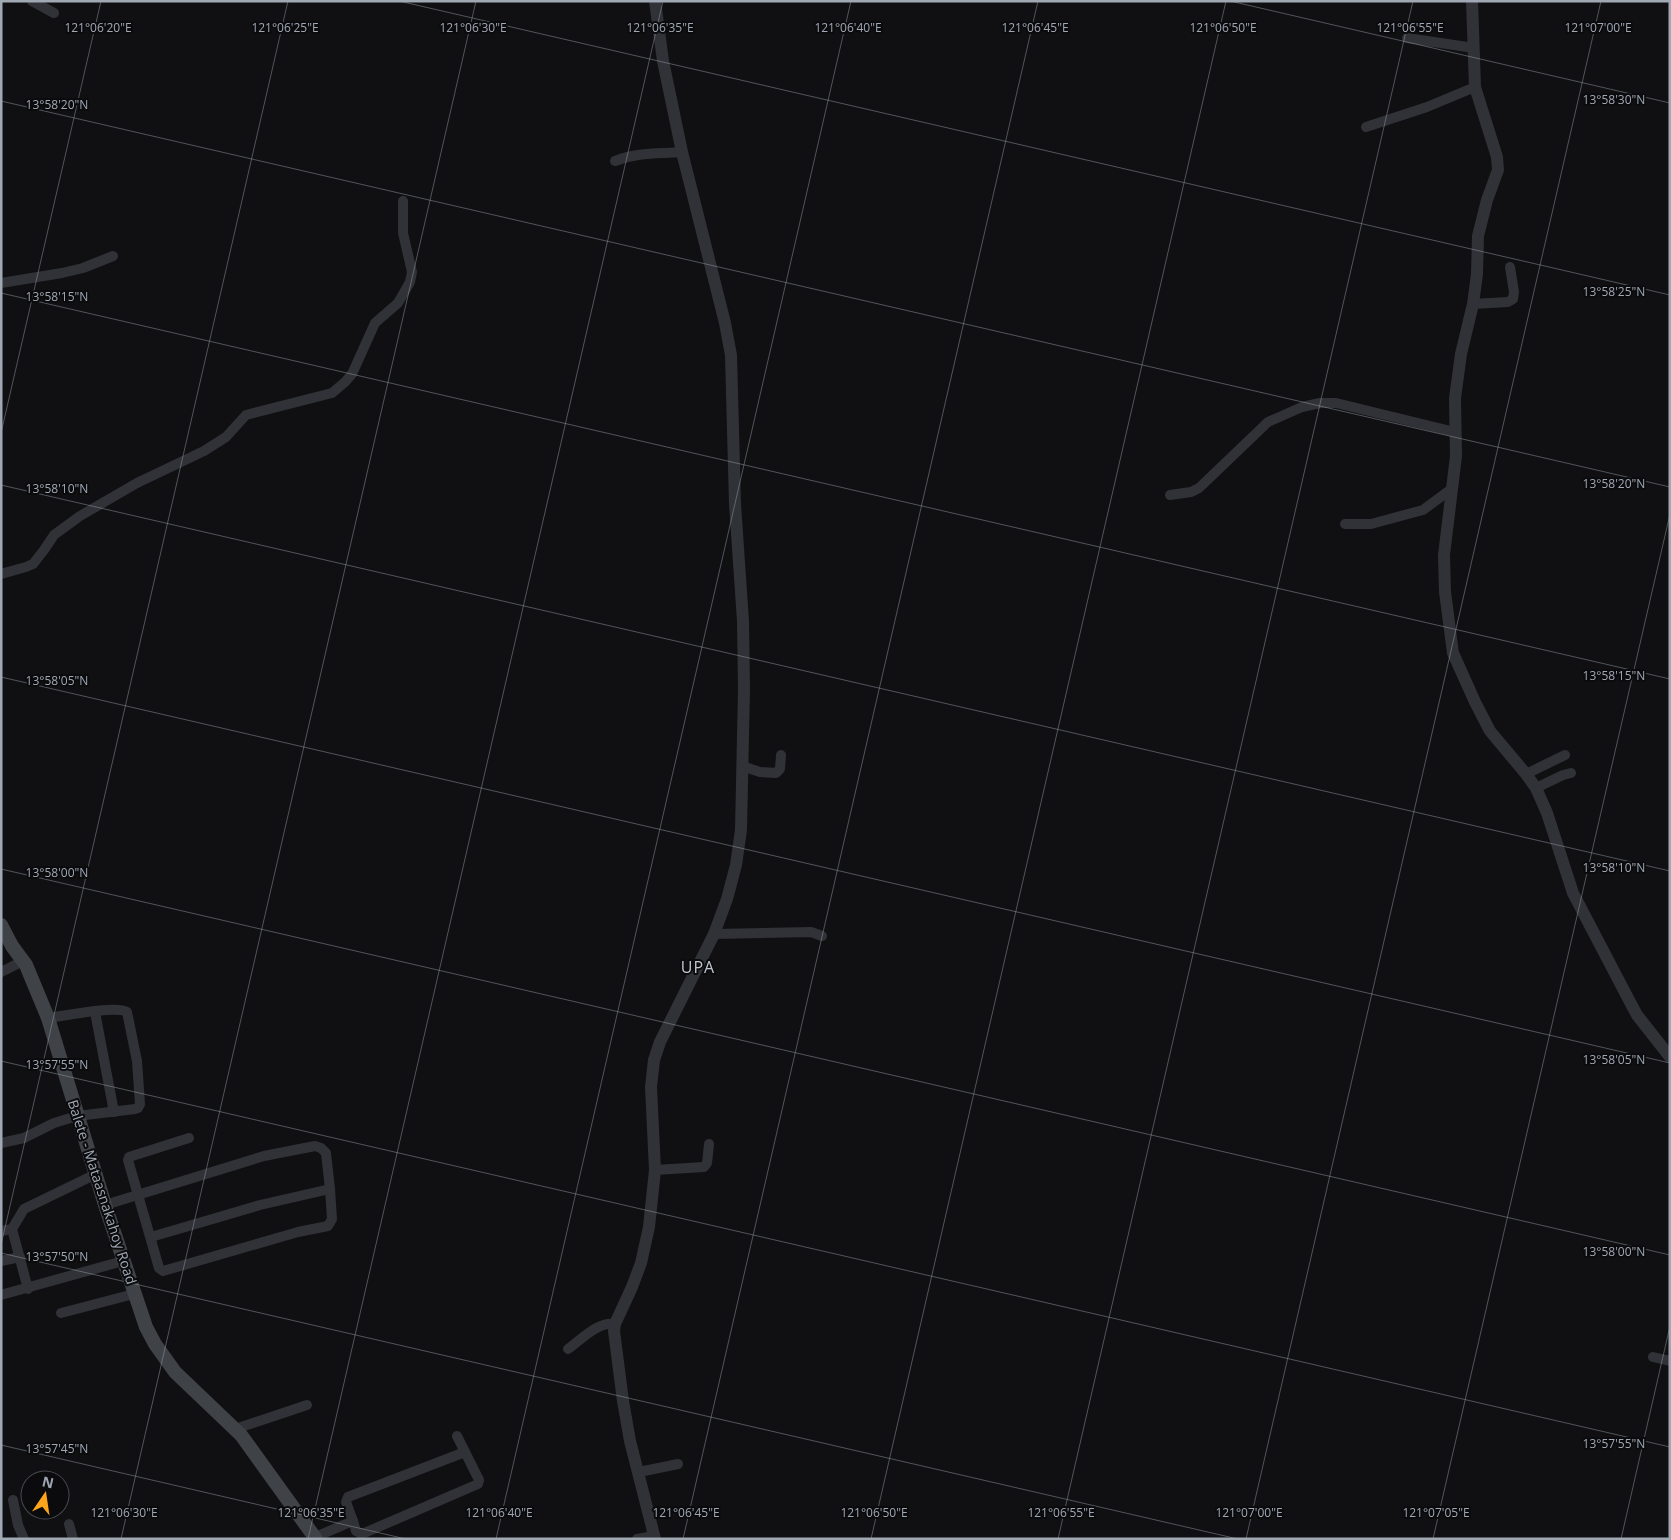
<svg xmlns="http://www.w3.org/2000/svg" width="1671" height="1540" font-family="'Open Sans',sans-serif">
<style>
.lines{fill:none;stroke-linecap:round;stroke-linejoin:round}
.minor{stroke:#313237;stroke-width:10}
.tertiary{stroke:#313237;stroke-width:12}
.secondary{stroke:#3f4247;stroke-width:14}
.ticks{fill:none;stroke:#a0a8b4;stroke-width:1;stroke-opacity:0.45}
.labels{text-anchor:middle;stroke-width:4;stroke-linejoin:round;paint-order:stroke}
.street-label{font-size:14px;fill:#a0a8b4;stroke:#0b0b0d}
.quarter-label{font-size:16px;letter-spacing:1px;fill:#c2c6d0;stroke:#0b0b0d}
.ticks-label{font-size:12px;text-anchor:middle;fill:#a0a8b4;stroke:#0b0b0d;stroke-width:4;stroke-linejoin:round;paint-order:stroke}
</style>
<rect width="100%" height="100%" fill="#101012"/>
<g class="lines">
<g class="minor">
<polyline points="32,1 54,13"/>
<polyline points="1407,38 1474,48"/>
<polyline points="1366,127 1427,107 1475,87"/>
<path d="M615,161c23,-9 44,-7 67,-9"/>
<polyline points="1,283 62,273 83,268 113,256"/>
<polyline points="1473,304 1508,302 1513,299 1514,292 1510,267"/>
<polyline points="1170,495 1191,492 1199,488 1268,422 1302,407 1320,403 1336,403 1455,432"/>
<polyline points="1345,524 1371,524 1423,510 1450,490"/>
<polyline points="1,574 26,567 33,564 44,550 54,535 80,516 137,483 204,451 226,437 246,415 332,393 345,382 352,374 375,323 398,303 410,282 412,272 403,233 403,201"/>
<polyline points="742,766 760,772 776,773 780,769 781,755"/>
<polyline points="1526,774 1565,755"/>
<polyline points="1536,788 1563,775 1571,773"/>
<polyline points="714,934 811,932 822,936"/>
<polyline points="1,972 23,961"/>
<polyline points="95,1012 114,1112"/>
<polyline points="189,1138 129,1157 128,1160 159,1268 163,1271 298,1232 328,1226 332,1219 330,1189"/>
<path d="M1,1143l23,-5 30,-15 23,-7 58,-7 3,-1 2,-4 -3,-43 -10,-49c-11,-7 -63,4 -79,6"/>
<polyline points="655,1170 704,1167 707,1163 709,1144"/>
<polyline points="105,1205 264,1156 315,1146 321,1148 326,1153 330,1189 260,1205 151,1237"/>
<polyline points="12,1229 28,1289"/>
<polyline points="1,1231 12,1229 24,1209 96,1174"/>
<polyline points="1,1261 20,1257"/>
<polyline points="1,1295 123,1261"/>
<polyline points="61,1313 134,1294"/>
<path d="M568,1349c13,-9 30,-28 47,-25"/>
<polyline points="1653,1357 1670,1361"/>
<polyline points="235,1429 307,1405"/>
<polyline points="639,1472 678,1464"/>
<polyline points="13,1500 18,1525 24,1539"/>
<polyline points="353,1521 346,1502 348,1497 465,1452"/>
<polyline points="69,1524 73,1539"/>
<polyline points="315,1537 353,1521 356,1531 362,1534 478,1484 479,1480 457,1436"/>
<polyline points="637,1539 654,1536"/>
</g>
<g class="tertiary">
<polyline points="1472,1 1475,87 1497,157 1498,170 1487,200 1478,236 1477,274 1473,304 1461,354 1455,398 1456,456 1444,555 1445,592 1453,653 1475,702 1490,731 1526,774 1536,788 1547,813 1573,893 1630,1002 1637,1015 1670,1057"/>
<polyline points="655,1539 630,1441 623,1401 614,1331 615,1324 632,1287 641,1263 649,1227 655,1170 651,1087 654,1060 660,1042 714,934 727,899 736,865 741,830 744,689 743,621 735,504 731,355 725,323 682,152 663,61 655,1"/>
</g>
<polyline class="secondary" points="1,925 12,946 26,965 48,1018 105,1205 146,1327 155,1344 175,1372 241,1435 316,1539"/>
</g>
<path class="ticks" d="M399,1l1271,294M1230,1l440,102M1,101l1669,386M1,293l1669,386M1,433l100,-432M1,485l1669,386M1,677l1669,386M1,869l1669,386M1,1061l1669,386M1,1245l287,-1244M1,1253l1237,286M1,1445l405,94M121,1539l355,-1538M308,1539l355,-1538M496,1539l355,-1538M683,1539l355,-1538M871,1539l355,-1538M1058,1539l355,-1538M1246,1539l355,-1538M1433,1539l237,-1025M1621,1539l49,-213"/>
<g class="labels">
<g class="street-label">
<text transform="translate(102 1192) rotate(72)" y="5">Balete - Mataasnakahoy Road</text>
</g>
<g class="quarter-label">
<text x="698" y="973">UPA</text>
</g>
</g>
<g class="ticks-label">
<text x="98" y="32">121°06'20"E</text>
<text x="285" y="32">121°06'25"E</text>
<text x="473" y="32">121°06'30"E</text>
<text x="660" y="32">121°06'35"E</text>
<text x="848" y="32">121°06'40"E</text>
<text x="1035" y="32">121°06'45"E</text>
<text x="1223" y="32">121°06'50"E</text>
<text x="1410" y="32">121°06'55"E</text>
<text x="1598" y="32">121°07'00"E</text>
<text x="1614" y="104">13°58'30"N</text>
<text x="57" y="109">13°58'20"N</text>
<text x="1614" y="296">13°58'25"N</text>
<text x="57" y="301">13°58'15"N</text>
<text x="1614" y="488">13°58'20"N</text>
<text x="57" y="493">13°58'10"N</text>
<text x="1614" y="680">13°58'15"N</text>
<text x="57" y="685">13°58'05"N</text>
<text x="1614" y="872">13°58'10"N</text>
<text x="57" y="877">13°58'00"N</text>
<text x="1614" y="1064">13°58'05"N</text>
<text x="57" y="1069">13°57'55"N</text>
<text x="1614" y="1256">13°58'00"N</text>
<text x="57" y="1261">13°57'50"N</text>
<text x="1614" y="1448">13°57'55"N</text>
<text x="57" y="1453">13°57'45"N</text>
<text x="124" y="1517">121°06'30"E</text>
<text x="311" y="1517">121°06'35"E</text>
<text x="499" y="1517">121°06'40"E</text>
<text x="686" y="1517">121°06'45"E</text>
<text x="874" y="1517">121°06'50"E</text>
<text x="1061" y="1517">121°06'55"E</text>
<text x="1249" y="1517">121°07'00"E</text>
<text x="1436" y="1517">121°07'05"E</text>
</g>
<rect width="1671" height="1540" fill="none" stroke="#a0a8b4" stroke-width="5"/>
<g transform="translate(45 1495) rotate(13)"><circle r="24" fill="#0b0b0d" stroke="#474a50"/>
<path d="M0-4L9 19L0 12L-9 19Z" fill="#ffa51c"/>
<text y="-8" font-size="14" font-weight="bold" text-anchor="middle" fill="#a0a8b4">N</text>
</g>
</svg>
